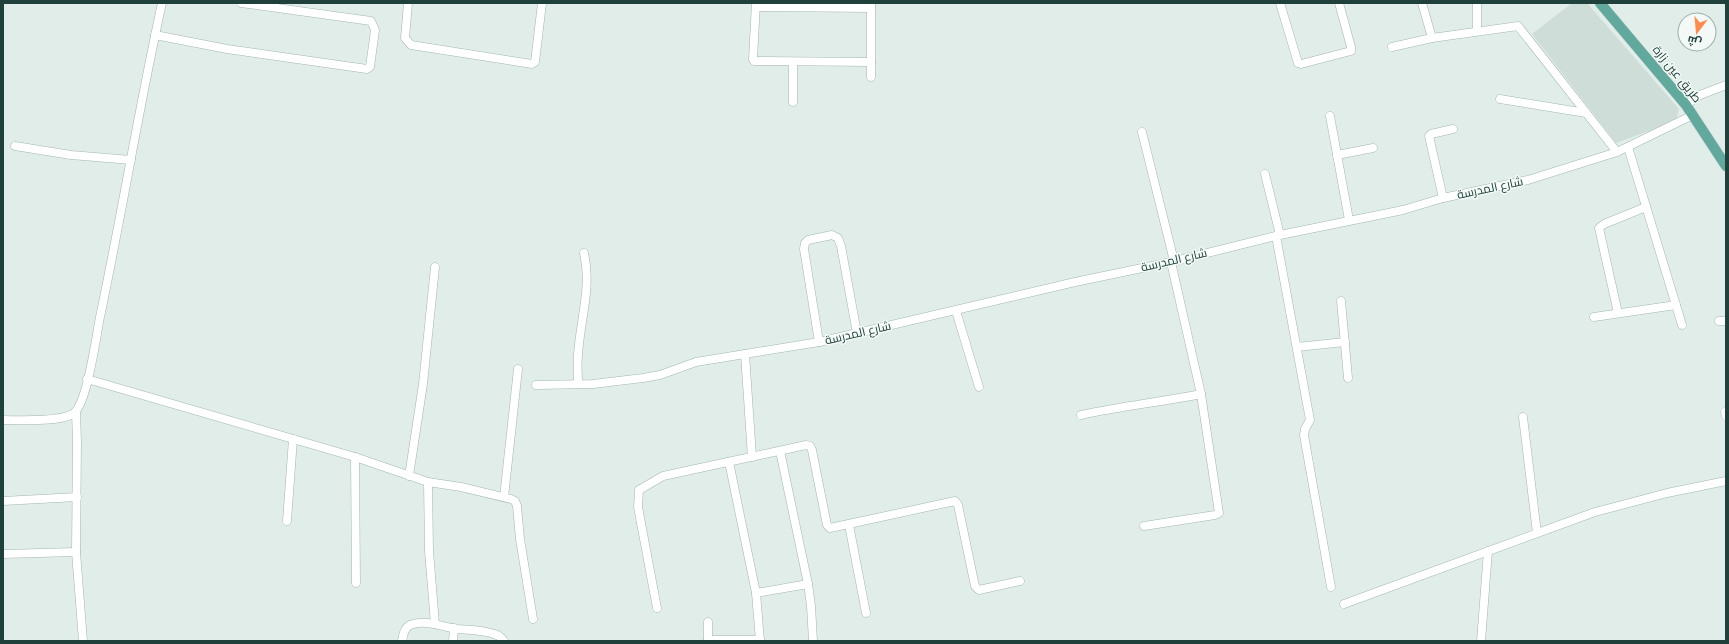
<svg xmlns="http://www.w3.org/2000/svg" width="1729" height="644" font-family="Raleway,Cairo,sans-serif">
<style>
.built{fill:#cfddd8}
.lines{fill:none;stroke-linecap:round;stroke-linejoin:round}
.minor-casing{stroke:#a3b6b1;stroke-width:9}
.major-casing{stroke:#c0cac8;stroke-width:11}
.minor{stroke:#fff;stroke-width:8}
.major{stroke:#61a89d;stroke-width:10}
.labels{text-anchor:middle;stroke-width:3;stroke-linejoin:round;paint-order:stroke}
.street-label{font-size:12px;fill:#1f403b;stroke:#f2f9f6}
</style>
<rect width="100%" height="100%" fill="#e1ede9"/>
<polygon class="built" points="1572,3 1587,3 1679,109 1676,121 1616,143 1532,34"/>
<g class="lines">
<defs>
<g id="minor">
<polyline points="408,3 405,38 411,45 532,64 535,62 542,3"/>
<polyline points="756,3 753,59 754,61 871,62"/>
<polyline points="1280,3 1298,63 1301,64 1351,51 1351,47 1339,3"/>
<polyline points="1422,3 1432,38"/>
<polyline points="871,4 871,77"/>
<polyline points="756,7 871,8"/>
<polyline points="1477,31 1477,3"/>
<polyline points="155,35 227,49 367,69 370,67 375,30 371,21 241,3"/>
<polyline points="1392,47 1432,38 1518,26 1617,152"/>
<polyline points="793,62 793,102"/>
<polyline points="1500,99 1586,113"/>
<polyline points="1686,105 1700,95 1726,85"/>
<polyline points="1330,116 1349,220"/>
<polyline points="1142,132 1174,261"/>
<polyline points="15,146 71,155 131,160"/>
<polyline points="1628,147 1682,325"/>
<polyline points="1337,155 1373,148"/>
<polyline points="1265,174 1280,235"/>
<polyline points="1443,198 1429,136 1431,134 1453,129"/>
<polyline points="1276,236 1310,420 1305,429 1304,435 1331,587"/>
<polyline points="1341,301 1348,378"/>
<polyline points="956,311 979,387"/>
<polyline points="1618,313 1599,228 1604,224 1646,207"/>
<polyline points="1594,317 1676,305"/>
<polyline points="1719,321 1726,321"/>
<polyline points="819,342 804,249 805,243 808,240 832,235 838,238 841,246 857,333"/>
<polyline points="1297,347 1345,342"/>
<polyline points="87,379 355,457 428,482 461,487 511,499 515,501 517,506 520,539 533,619"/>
<path d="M578,384c0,-10 -1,-19 0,-29 2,-34 14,-68 6,-102"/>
<polyline points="536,385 593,384 643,378 660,375 696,362 745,354"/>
<polyline points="76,412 77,442 76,552 83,641"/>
<polyline points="1725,412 1726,416"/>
<path d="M1081,415c40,-9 80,-13 120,-21"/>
<polyline points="1523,417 1537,533"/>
<path d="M3,420c15,0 64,3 73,-9 12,-15 20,-73 24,-94 22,-104 39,-210 62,-314"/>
<polyline points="780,451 808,584 811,606 813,641"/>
<polyline points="355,457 356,583"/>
<polyline points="752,457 745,354 819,342 1075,282 1171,262 1280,235 1403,210 1443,198 1528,180 1617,152 1693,115"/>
<polyline points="729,462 756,593 760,641"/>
<polyline points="409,476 423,384 435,267"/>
<polyline points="428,482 429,551 435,624"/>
<polyline points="504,497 518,369"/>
<polyline points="3,501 77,497"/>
<polyline points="287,521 293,439"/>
<polyline points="849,525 866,613"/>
<polyline points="1144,526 1215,515 1219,513 1201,394 1171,262"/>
<polyline points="3,554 76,552"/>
<polyline points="756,593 808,584"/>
<polyline points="1344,604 1595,512 1667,493 1726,481"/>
<polyline points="657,608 638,507 639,490 663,476 806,445 810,446 812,450 827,525 830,528 955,501 958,505 975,586 979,590 1020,581"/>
<polyline points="708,640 760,640"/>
<path d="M402,641c1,-6 2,-13 8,-16 14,-6 33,2 47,4 12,1 26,1 37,5 5,1 7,3 10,7"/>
<polyline points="453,641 454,628"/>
<polyline points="708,641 708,622"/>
<polyline points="1481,641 1488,551"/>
</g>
<polyline id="major" points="1600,3 1686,105 1726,166"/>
</defs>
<use href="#minor" class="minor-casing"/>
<use href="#major" class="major-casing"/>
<use href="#minor" class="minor"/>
<use href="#major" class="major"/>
</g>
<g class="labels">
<g class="street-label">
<text transform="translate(1677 74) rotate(51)" y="4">طريق عين زارة</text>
<text transform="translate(1490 188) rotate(-12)" y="4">شارع المدرسة</text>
<text transform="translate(1174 260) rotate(-13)" y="4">شارع المدرسة</text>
<text transform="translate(858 333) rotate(-13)" y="4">شارع المدرسة</text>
</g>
</g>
<rect width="1729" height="644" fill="none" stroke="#1f403b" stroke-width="8"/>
<g transform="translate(1697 32) rotate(196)"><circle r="19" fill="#f2f9f6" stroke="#9eafab"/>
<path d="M0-3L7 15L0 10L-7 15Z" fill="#ff8c4d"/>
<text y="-6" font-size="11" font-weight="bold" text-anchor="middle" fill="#1f403b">ش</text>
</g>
</svg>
